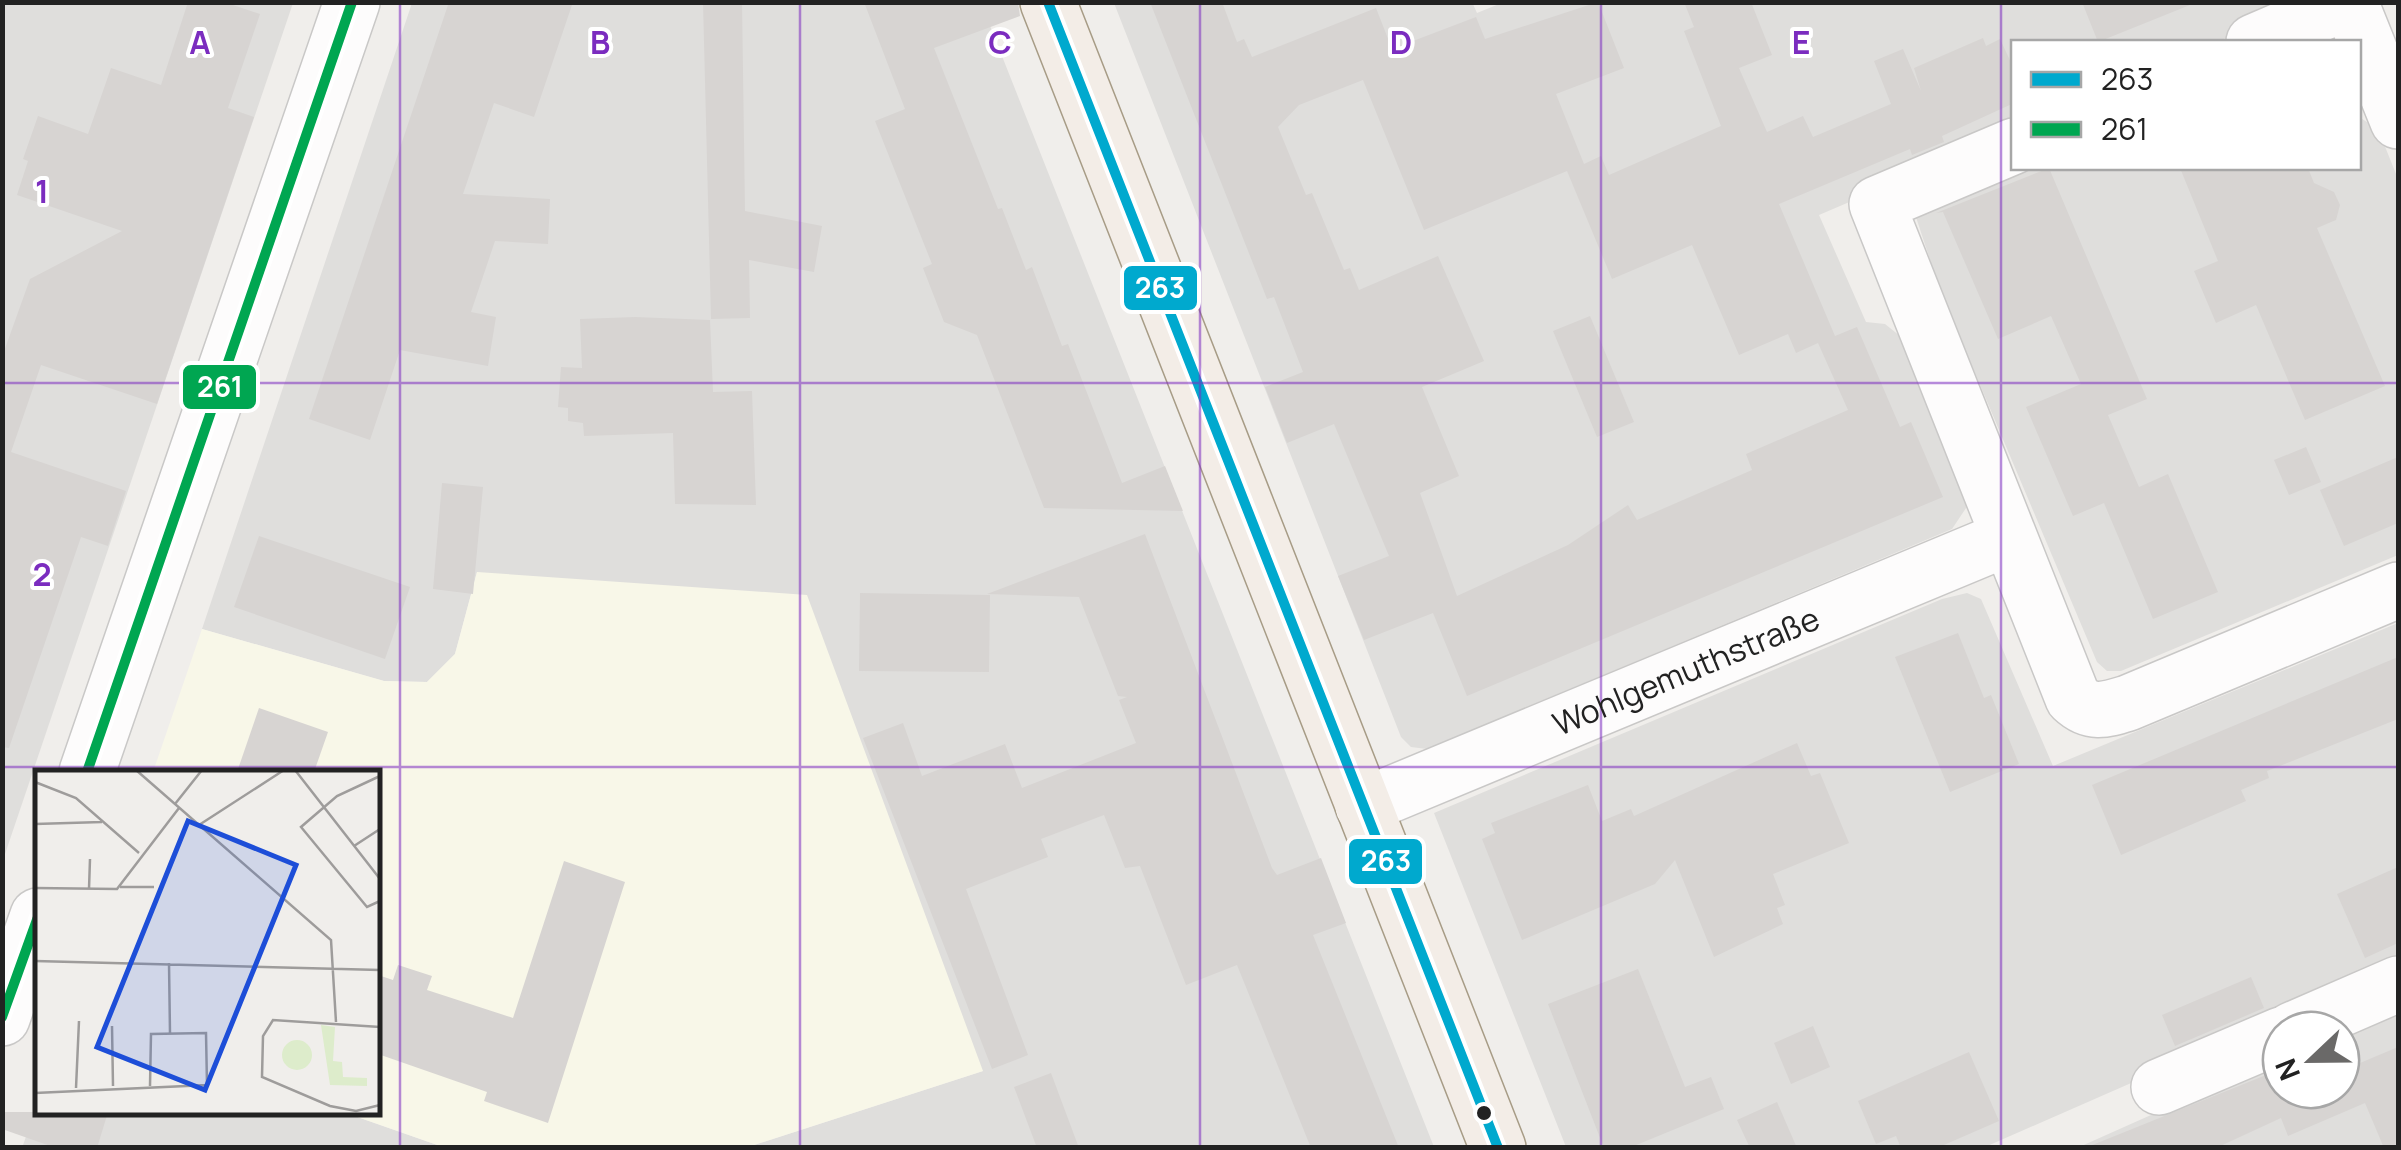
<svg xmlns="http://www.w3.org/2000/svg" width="2401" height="1150" font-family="Manrope,sans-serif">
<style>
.residential{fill:#dfdedc}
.education{fill:#f8f7e8}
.building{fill:#d7d4d2;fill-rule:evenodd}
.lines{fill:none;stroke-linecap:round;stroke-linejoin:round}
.minor-casing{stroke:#c9c8c7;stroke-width:58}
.major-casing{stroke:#a79c86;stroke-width:58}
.minor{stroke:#fdfcfc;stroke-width:55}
.major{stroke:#f3ede7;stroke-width:55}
.bus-1-casing{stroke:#fff;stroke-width:18}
.bus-2-casing{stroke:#fff;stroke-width:18}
.bus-1{stroke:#00a9ce;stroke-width:10}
.bus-2{stroke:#00a651;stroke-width:10}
.grid{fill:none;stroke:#7b2cbf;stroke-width:2.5;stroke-opacity:0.55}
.bus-dot{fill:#222;stroke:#fff;stroke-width:4}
.labels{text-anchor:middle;stroke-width:8;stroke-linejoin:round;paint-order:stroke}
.street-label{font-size:32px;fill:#222;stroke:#fff}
.inset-road{fill:none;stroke:#9e9c9b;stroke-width:2.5}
.view{fill:#1d4ed8;fill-opacity:0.15;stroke:#1d4ed8;stroke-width:5}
.inset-edge{fill:none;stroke:#222;stroke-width:5}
.grid-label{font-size:32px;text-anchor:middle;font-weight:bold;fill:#7b2cbf;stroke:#fff;stroke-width:8;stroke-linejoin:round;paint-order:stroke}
.line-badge{stroke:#fff;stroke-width:4}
.badge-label{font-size:28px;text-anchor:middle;font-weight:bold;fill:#fff}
</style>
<rect width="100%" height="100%" fill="#f0eeeb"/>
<g class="residential">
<polygon points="1472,2 1477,13 1504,2 2307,3 2217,42 2014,42 2013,132 1819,215 1866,322 1885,324 1905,340 1970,502 1952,529 1427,749 1411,747 1401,737 1114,3"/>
<polygon points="3,3 293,3 3,860"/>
<polygon points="412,3 981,3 1434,1147 748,1147 983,1071 477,572 455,654 427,682 384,681 202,629"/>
<polygon points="2359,117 2378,129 2398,179 2398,555 2121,671 2107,671 2097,662 1940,290 1914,211 2014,168 2358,168"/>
<polygon points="1967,593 1981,599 2053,766 2398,623 2398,966 1985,1147 1566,1147 1434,813 1942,599"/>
<polygon points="2398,1008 2398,1147 2077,1148 2281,1057 2281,1090 2341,1090 2341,1032"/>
<polygon points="37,1105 38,1112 346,1113 443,1147 22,1148"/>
</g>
<polygon class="education" points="477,572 807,595 983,1071 748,1147 443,1147 346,1113 378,1112 378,772 153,772 202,629 384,681 427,682 455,654"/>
<g class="building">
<polygon points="188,2 224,2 260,14 228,108 254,117 157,404 41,365 11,452 126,491 108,546 81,537 9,748 2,747 2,357 30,279 122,231 17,195 28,161 23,159 38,116 88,134 111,68 161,85"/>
<polygon points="449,2 573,2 534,117 494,103 463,194 550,199 548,244 495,241 471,312 496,317 488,366 400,350 370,440 309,419"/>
<polygon points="703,2 742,2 745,211 822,226 814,272 749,260 750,318 711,319"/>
<polygon points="864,2 1018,2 1020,16 934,48 998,209 1002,208 1026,270 1032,267 1062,346 1068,344 1122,483 1165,466 1183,511 1044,508 977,335 944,322 923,268 932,264 875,121 905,109"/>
<path d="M1150,2h72l15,40 7,-3 8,18 124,-49 16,41 84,-32 9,22 113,-37 26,66 -68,26 28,70 17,-8 8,19 112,-49 -37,-95 10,-4 -10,-25h67l21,53 -33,13 28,64 36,-16 10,21 78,-33 -17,-43 29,-12 18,42 -7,-23 69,-30 3,8 14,-7 14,30v34l-72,33 2,6 -32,13 -2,-6 -131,55 56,132 22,-9 43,100 11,-5 32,75 -476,199 -34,-83 -69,27 -26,-64 51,-20 -55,-132 -47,19 -22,-56 38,-15 -29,-75 -7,2zM1363,80l61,150 143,-59 45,108 80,-34 47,110 49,-21 8,19 22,-10 30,67 -102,44 6,16 -115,50 -9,-15 -60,40 -111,51 -37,-103 39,-17 -37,-89 62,-26 -46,-105 -79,34 -9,-22 -6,2 -32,-77 -6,2 -28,-68 21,-22z"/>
<polygon points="2082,2 2195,2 2195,3 2098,42"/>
<polygon points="2049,168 2147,399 2108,415 2139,487 2168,474 2218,592 2153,619 2104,503 2073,516 2026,407 2081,384 2051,316 1998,339 1943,212 1936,213"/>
<polygon points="2180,168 2308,168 2314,183 2334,192 2340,205 2336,220 2317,228 2385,386 2305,420 2256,305 2216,323 2194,271 2218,261"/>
<polygon points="1590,316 1634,422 1597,437 1553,331"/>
<polygon points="635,317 710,320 713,392 752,391 756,505 675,504 673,433 584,436 583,423 568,421 568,408 558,407 561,367 582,368 580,319"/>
<polygon points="2306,447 2321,482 2289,495 2274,460"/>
<polygon points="2398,457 2398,523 2344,546 2320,490"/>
<polygon points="442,483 483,487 473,594 433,589"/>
<polygon points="1145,534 1272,868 1277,875 1321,858 1346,923 1313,935 1399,1148 1311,1148 1237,965 1186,985 1140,866 1125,868 1104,815 1041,839 1048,857 966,889 1028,1055 992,1069 863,738 903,723 922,776 1005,744 1022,788 1136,743 1119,700 1127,697 1118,696 1079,597 987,594"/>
<polygon points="259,536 410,587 385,659 234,607"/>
<polygon points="860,593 990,595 989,672 859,671"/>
<polygon points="1958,633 1984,698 1991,695 2019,764 1950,792 1895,657"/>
<polygon points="2398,657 2398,719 2267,771 2269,778 2241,790 2246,801 2121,855 2092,785"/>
<polygon points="259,708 328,732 314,772 237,772"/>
<polygon points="1797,743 1811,776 1820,773 1849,843 1773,874 1785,905 1777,908 1783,924 1714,957 1675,860 1655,884 1522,940 1482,839 1495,833 1491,823 1588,785 1602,821 1631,809 1634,816"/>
<polygon points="564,861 625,882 548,1123 484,1101 487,1092 378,1054 378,975 393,980 398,965 432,976 427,990 513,1018"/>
<polygon points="2398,867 2398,943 2365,958 2337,894"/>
<polygon points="1638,969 1685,1087 1711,1077 1724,1109 1629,1148 1604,1148 1548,1004"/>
<polygon points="2251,977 2264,1008 2175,1046 2162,1015"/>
<polygon points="1813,1026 1830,1067 1791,1084 1774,1043"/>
<polygon points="2398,1047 2398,1148 2384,1148 2365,1103 2288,1136 2281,1118 2216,1148 2085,1148 2281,1069 2281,1097 2296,1090 2341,1090 2341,1071"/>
<polygon points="1969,1052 1999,1121 1937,1148 1901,1148 1896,1136 1876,1144 1858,1101"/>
<polygon points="1051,1073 1079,1148 1037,1148 1014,1087"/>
<polygon points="1777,1102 1797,1148 1750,1148 1737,1120"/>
<polygon points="2,1112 108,1112 97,1148 56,1148 2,1129"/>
</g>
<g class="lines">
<defs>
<g id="minor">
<polyline points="2350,2 2398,121"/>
<polyline points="2254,42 2347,2"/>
<path d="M2014,146l-137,58 196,494c18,17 32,12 55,5l270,-113"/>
<polyline points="87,772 352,2"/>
<path id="s1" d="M1363,806l645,-268"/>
<polyline points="2,1018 38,916"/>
<polyline points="2292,1030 2398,984"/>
<polyline points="2159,1087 2281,1035"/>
</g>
<polyline id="major" points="1048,2 1498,1148"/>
</defs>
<use href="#minor" class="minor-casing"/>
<use href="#major" class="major-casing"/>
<use href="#minor" class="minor"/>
<use href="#major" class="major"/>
<defs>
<polyline id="bus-1" points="1048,2 1498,1148"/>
<g id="bus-2">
<polyline points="87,772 352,2"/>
<polyline points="2,1017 38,917"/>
</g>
</defs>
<use href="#bus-1" class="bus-1-casing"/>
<use href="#bus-2" class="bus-2-casing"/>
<use href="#bus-1" class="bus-1"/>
<use href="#bus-2" class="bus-2"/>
</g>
<path class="grid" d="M400,2v1146M800,2v1146M1200,2v1146M1601,2v1146M2001,2v1146M2,383h2396M2,767h2396"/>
<circle class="bus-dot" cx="1484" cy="1113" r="9"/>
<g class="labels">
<g class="street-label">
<text dy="11" stroke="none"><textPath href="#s1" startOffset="350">Wohlgemuthstraße</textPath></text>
</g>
</g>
<g transform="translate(35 770)">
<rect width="345" height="345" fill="#f0eeeb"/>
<path d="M286,255l14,2 -2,34 9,1 1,15 24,1v8l-37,-1zM247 285a15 15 0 1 1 30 0a15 15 0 1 1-30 0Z" fill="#ddeccb"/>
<path class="inset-road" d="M101,0l195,170 5,82M260,0l85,109M345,6l-43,20 -36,31 66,80 13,-6M0,12l41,16 63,55M140,34l27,-34M0,54l67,-2M164,55l85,-55M319,76l26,-17M85,117h34M0,118l82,1 62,-81M54,119l1,-30M0,191l345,9M134,193l1,70M77,256l1,60M345,257l-107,-7 -10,16 -1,41 68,29 26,5 24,-6M41,318l3,-67M0,323l172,-8 -1,-52 -55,1 -1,52"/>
<path class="view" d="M153,51l108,44 -91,225 -108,-43z"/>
<rect width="345" height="345" class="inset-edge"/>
</g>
<g class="grid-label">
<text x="200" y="54">A</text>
<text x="600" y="54">B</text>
<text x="1000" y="54">C</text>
<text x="1401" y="54">D</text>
<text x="1801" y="54">E</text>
<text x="42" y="203">1</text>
<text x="42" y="586">2</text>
</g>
<g class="line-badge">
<rect x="1122" y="264" width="77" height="48" rx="10" fill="#00a9ce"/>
<rect x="181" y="363" width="77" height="48" rx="10" fill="#00a651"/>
<rect x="1347" y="837" width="77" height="49" rx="10" fill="#00a9ce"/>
</g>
<g class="badge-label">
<text x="1160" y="298">263</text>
<text x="220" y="397">261</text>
<text x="1386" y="871">263</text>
</g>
<rect width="2401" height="1150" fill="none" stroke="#222222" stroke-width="10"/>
<rect x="2011" y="40" width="350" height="130" fill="#ffffff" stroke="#a7a7a7" stroke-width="2.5"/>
<rect x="2031" y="72" width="50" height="15" fill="#00a9ce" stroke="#a7a7a7" stroke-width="2.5"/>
<text x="2101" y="90" font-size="30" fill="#222222">263</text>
<rect x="2031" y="122" width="50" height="15" fill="#00a651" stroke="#a7a7a7" stroke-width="2.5"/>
<text x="2101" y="140" font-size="30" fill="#222222">261</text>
<g transform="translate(2311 1060) rotate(248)"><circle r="48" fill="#ffffff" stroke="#a7a7a7" stroke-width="2.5"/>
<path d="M0-8L18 38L0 25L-18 38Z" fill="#6a6968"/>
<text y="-15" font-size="28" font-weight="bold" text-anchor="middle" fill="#222222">N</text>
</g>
</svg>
